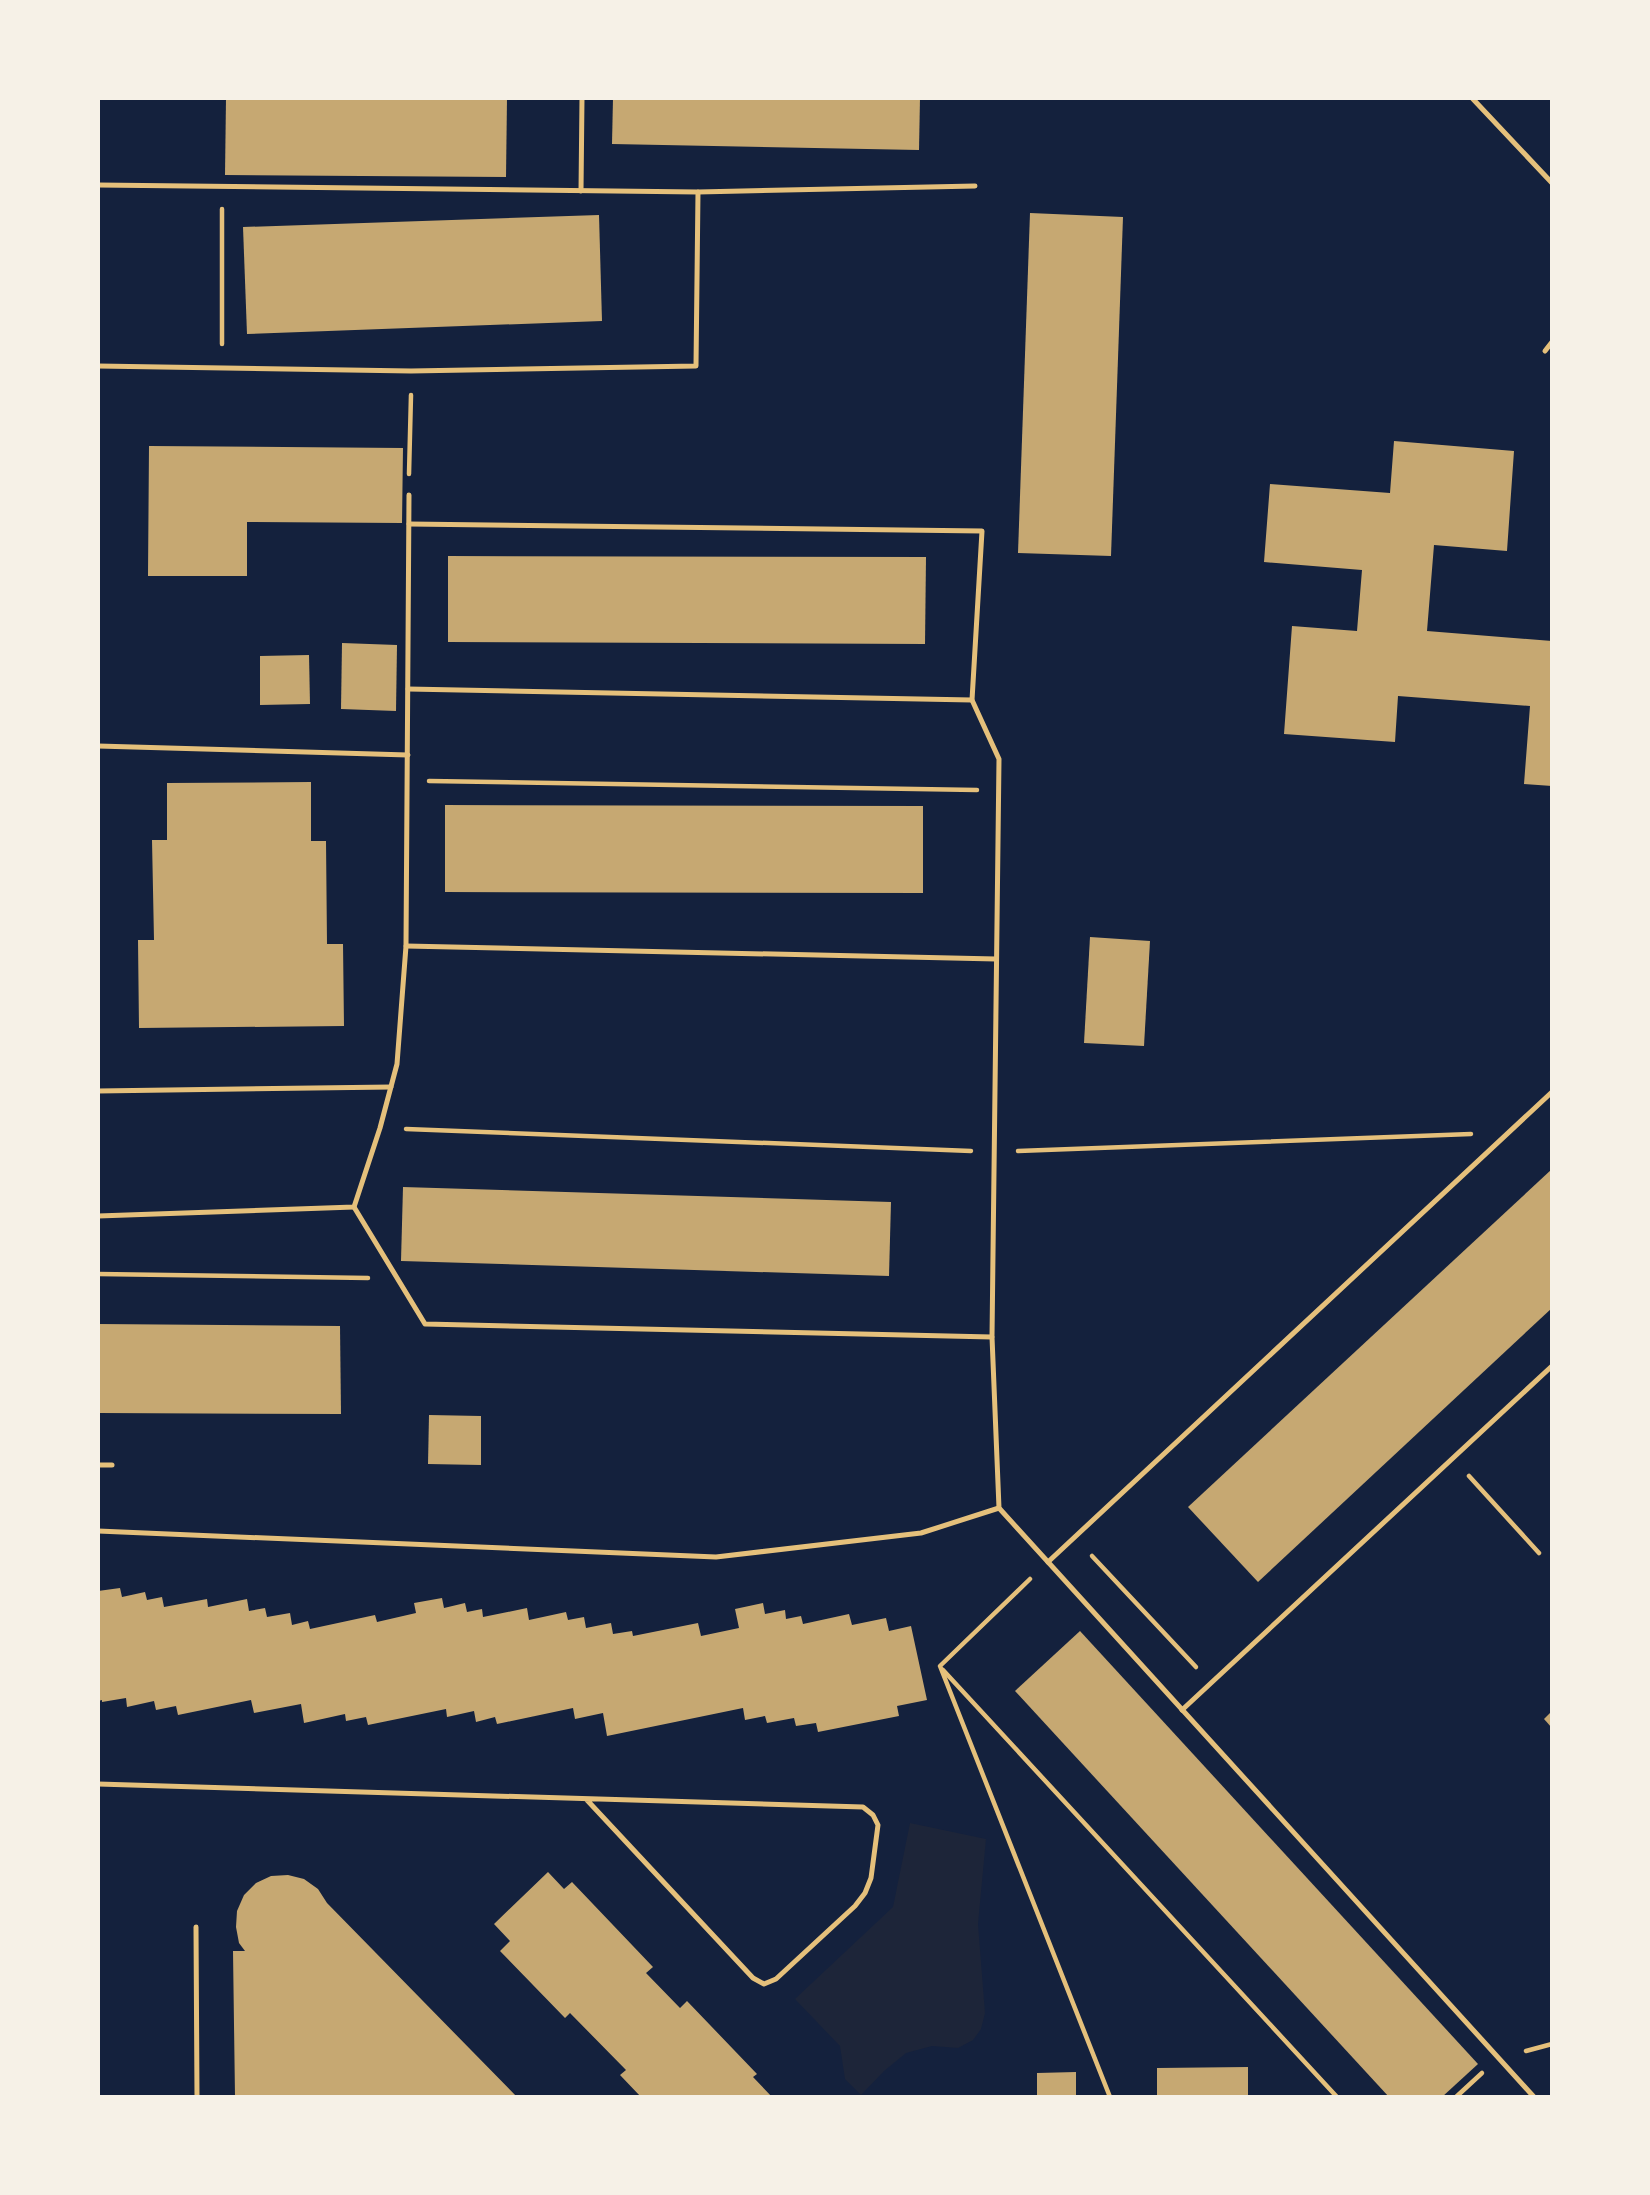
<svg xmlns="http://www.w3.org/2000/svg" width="1650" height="2195" font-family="'Fira Sans Condensed',sans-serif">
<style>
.green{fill:#1d2539}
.building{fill:#c6a872}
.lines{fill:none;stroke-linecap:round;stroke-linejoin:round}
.path{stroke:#e5c07b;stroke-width:4.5}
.service{stroke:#e5c07b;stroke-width:5}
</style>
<rect width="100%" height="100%" fill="#14213d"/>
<polygon class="green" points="910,1823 986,1839 978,1924 985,2013 981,2029 973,2040 958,2048 932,2046 906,2053 884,2071 861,2095 845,2079 840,2046 795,1999 893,1907"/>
<g class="building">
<polygon points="226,98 507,98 506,177 225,175"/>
<polygon points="613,98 920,98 919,150 612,144"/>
<polygon points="1030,213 1123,217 1111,556 1018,553"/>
<polygon points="599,215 602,321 247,334 243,227"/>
<polygon points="1394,441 1514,451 1507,551 1434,545 1427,631 1552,641 1552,786 1524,784 1530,706 1398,696 1395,742 1284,734 1292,626 1357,631 1362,570 1264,562 1270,484 1390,493"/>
<polygon points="149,446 403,448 402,523 247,522 247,576 148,576"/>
<polygon points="448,556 926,557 925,644 448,642"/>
<polygon points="342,643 397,645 396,711 341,709"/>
<polygon points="309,655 310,704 260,705 260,656"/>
<polygon points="311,782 311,841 326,841 327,944 343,944 344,1026 139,1028 138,940 154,940 152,840 167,840 167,783"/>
<polygon points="445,805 923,806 923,893 445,892"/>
<polygon points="1090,937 1150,941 1144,1046 1084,1043"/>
<polygon points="1552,1169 1552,1308 1258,1582 1188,1507"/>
<polygon points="403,1187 891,1202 889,1276 401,1261"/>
<polygon points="98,1324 340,1326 341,1414 98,1413"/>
<polygon points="429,1415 481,1416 481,1465 428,1464"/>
<polygon points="120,1588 122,1597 145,1592 147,1600 162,1597 164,1607 207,1599 208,1607 247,1599 249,1611 265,1608 267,1617 290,1613 292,1625 308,1621 310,1629 375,1615 377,1622 416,1613 414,1603 442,1598 444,1608 465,1603 467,1612 482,1609 483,1617 527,1608 529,1620 566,1612 568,1620 584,1617 586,1628 611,1623 613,1634 632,1631 633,1636 698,1623 701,1636 739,1628 735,1609 763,1603 765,1614 785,1610 786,1619 801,1616 803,1624 849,1614 852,1625 886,1618 889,1631 911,1626 927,1700 897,1706 899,1716 818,1732 816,1723 796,1726 794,1718 767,1723 765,1716 745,1720 743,1708 607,1736 603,1713 575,1719 573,1708 497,1724 495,1717 476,1722 474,1711 447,1717 446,1709 368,1725 366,1717 346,1721 345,1714 304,1723 301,1704 254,1713 251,1700 178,1715 176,1706 156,1710 154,1701 127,1707 126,1698 102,1702 102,1700 98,1701 98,1591"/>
<polygon points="1080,1631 1478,2064 1442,2097 1389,2097 1015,1691"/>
<polygon points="1552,1711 1552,1728 1544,1719"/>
<polygon points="548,1872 564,1889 572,1882 653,1967 646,1973 680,2008 687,2001 757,2074 753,2077 772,2097 641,2097 620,2075 626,2070 570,2013 565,2018 500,1951 510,1941 494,1924"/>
<polygon points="288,1875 304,1879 318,1889 327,1903 517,2097 235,2097 233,1951 245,1951 239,1943 236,1927 237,1911 244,1895 256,1883 271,1876"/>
<polygon points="1248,2067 1248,2097 1157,2097 1157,2068"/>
<polygon points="1076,2072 1076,2097 1037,2097 1037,2073"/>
</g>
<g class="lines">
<g class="path">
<polyline points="222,344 222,209"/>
<polyline points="409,474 411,395"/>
<polyline points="429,781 977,790"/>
<polyline points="406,1129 971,1151"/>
<polyline points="1018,1151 1471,1134"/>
<polyline points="98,1274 368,1278"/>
<polyline points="1469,1476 1539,1553"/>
<polyline points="1092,1556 1196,1667"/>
<polyline points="1030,1579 940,1666 1110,2097"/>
<polyline points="943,1670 1337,2097"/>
<polyline points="1526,2051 1552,2044"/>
<polyline points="1456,2097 1482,2073"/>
</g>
<g class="service">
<polyline points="1472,98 1552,183"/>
<polyline points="98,185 698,192 696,366 411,371 98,366"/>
<polyline points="581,191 582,98"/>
<polyline points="698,192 975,186"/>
<polyline points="1545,351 1552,342"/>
<polyline points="409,524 982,531 972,700 999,759 992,1337 999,1508 1534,2097"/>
<polyline points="408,689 972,700"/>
<polyline points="98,746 408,755"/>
<polyline points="406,946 996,959"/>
<polyline points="98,1091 391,1087"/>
<polyline points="354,1207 425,1324 992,1337"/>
<polyline points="98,1216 354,1207 380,1128 397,1064 406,946 409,495"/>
<polyline points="98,1465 112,1465"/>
<polyline points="98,1531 716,1557 921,1533 999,1508"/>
<polyline points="1048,1562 1552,1092"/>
<polyline points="1182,1710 1552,1366"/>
<polyline points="98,1784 863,1807 873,1815 878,1825 871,1878 865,1893 855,1906 776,1979 764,1984 753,1978 586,1799"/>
<polyline points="196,1927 197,2097"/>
</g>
</g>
<rect width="1650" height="2195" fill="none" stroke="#f6f1e7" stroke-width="200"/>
</svg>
